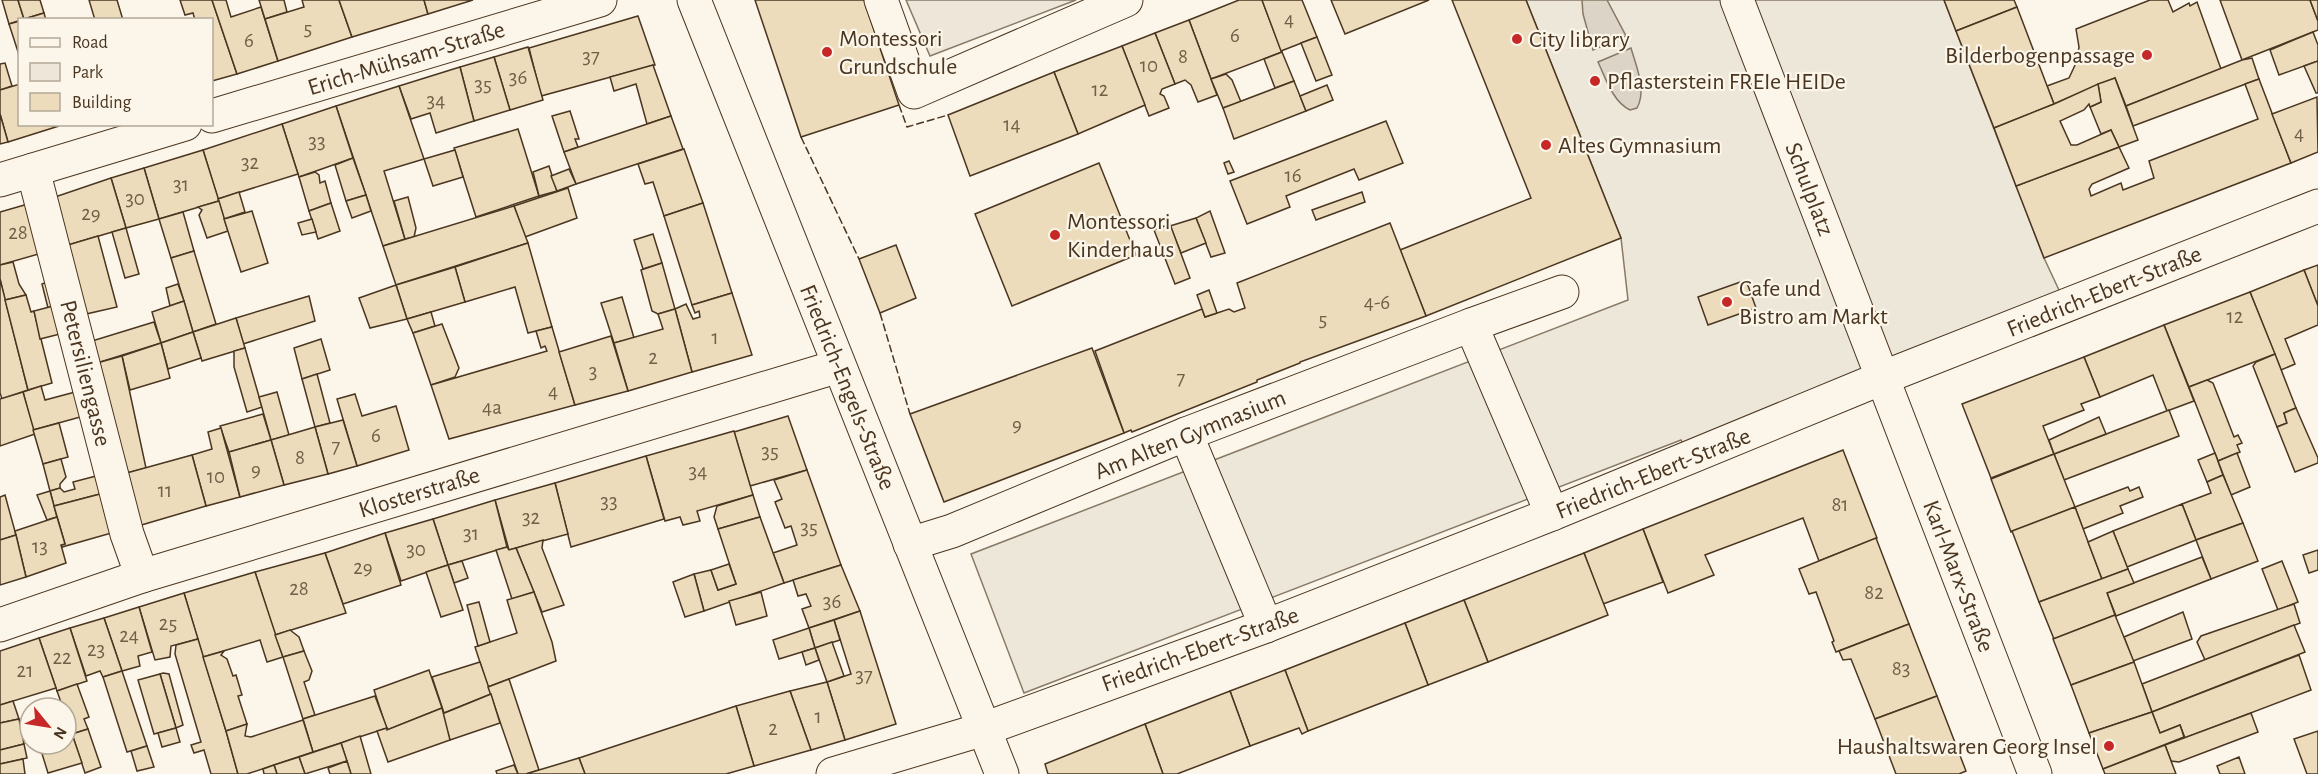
<svg xmlns="http://www.w3.org/2000/svg" width="2318" height="774" font-family="'Alegreya Sans',sans-serif">
<style>
.green{fill:#ede6d9;stroke:#887966;stroke-width:1.5}
.parking{fill:#ede7d9;stroke:#887966;stroke-width:1.5}
.water{fill:#dcd4c6;stroke:#887966;stroke-width:1.5}
.building{fill:#ecdcbc;stroke:#4a3520;stroke-width:1.5}
.lines{fill:none;stroke-linecap:round;stroke-linejoin:round}
.minor-casing{stroke:#4a3520;stroke-width:35}
.minor{stroke:#fbf6e9;stroke-width:33}
.fence{stroke:#4a3520;stroke-width:1.5;stroke-dasharray:8 3;stroke-linecap:butt}
.poi-dot{fill:#c62828;stroke:#fbf6e9;stroke-width:2}
.labels{text-anchor:middle;stroke-width:4.5;stroke-linejoin:round;paint-order:stroke}
.number-label{font-size:21px;fill:#725f47}
.poi-label{font-size:24px;fill:#4a3520;stroke:#fbf6e9;text-anchor:start}
.street-label{font-size:24px;fill:#4a3520;stroke:#fbf6e9}
</style>
<rect width="100%" height="100%" fill="#fbf6e9"/>
<polygon class="green" points="906,0 1076,0 930,56"/>
<polygon class="parking" points="1526,0 1944,0 2044,258 2066,305 1689,458 1681,440 1024,693 971,554 1628,300 1621,238"/>
<g class="water">
<polygon points="1582,0 1607,0 1626,36 1593,50 1583,14"/>
<path d="M1631,48c5,18 16,42 6,60l-7,2c-17,-8 -24,-31 -32,-48z"/>
</g>
<g class="building">
<polygon points="2,0 18,0 24,19 9,24"/>
<polygon points="18,0 40,0 44,13 24,19"/>
<polygon points="89,0 117,0 123,20 95,20"/>
<polygon points="180,0 212,0 237,74 212,81 212,20 195,20 193,13 185,15"/>
<polygon points="212,0 226,0 231,17 261,7 278,61 237,74"/>
<polygon points="259,0 284,0 287,12 265,19"/>
<polygon points="302,0 339,0 352,37 278,61 265,19 304,7"/>
<polygon points="339,0 424,0 428,14 352,37"/>
<polygon points="424,0 473,0 428,14"/>
<polygon points="755,0 864,0 899,105 801,137"/>
<polygon points="1239,0 1262,0 1282,52 1211,79 1189,20"/>
<polygon points="1262,0 1302,0 1317,37 1281,51"/>
<polygon points="1331,0 1429,0 1345,34"/>
<polygon points="1452,0 1526,0 1621,238 1426,316 1400,250 1531,198"/>
<polygon points="1944,0 2014,0 2017,7 1956,31"/>
<polygon points="2150,0 2168,0 2173,12 2189,3 2190,6 2197,2 2221,69 2126,106 2115,78 2054,104 2047,86 2069,78 2076,63 2079,47 2076,29"/>
<polygon points="2220,0 2310,0 2318,21 2318,30 2242,60"/>
<polygon points="2310,0 2318,0 2318,21"/>
<polygon points="2017,7 2054,104 1994,128 1956,31"/>
<polygon points="44,13 46,20 24,20 24,19"/>
<polygon points="638,16 655,65 541,96 529,48"/>
<polygon points="1189,20 1217,95 1198,102 1191,85 1185,80 1175,84 1155,33"/>
<polygon points="20,21 20,58 9,24"/>
<polygon points="2313,32 2318,45 2318,61 2279,75 2270,50"/>
<polygon points="1155,33 1175,84 1162,89 1160,94 1164,96 1169,108 1149,116 1122,46"/>
<polygon points="1317,37 1332,75 1316,81 1301,43"/>
<polygon points="1122,46 1145,105 1078,134 1054,72"/>
<polygon points="528,47 543,100 510,110 494,57"/>
<polygon points="1282,52 1294,81 1275,88 1264,59"/>
<polygon points="494,57 510,110 474,121 460,67"/>
<polygon points="2252,58 2259,79 2133,126 2126,106 2242,60"/>
<polygon points="2318,61 2318,93 2316,93 2304,66"/>
<polygon points="5,63 12,86 0,90 0,64"/>
<polygon points="653,65 671,116 647,124 636,84 614,91 610,77"/>
<polygon points="460,67 474,121 436,133 430,113 411,119 399,86"/>
<polygon points="1054,72 1078,134 970,176 948,115"/>
<polygon points="1226,74 1232,80 1241,102 1223,108 1211,79"/>
<polygon points="2115,78 2138,140 2119,147 2111,130 2101,134 2090,107 2101,102 2098,84"/>
<polygon points="2259,79 2291,163 2044,258 2016,186 2119,147 2129,168 2092,184 2089,189 2091,196 2121,183 2123,190 2154,178 2149,161 2258,119 2245,84"/>
<polygon points="1294,81 1306,111 1234,139 1223,108"/>
<polygon points="20,84 20,124 59,126 8,142 0,114 0,90"/>
<polygon points="2098,84 2101,102 2090,107 2089,104 2084,110 2060,121 2071,145 2077,145 2111,130 2119,147 2016,186 1994,128 2054,104"/>
<polygon points="1327,85 1333,100 1306,111 1300,96"/>
<polygon points="399,86 424,159 384,171 405,239 383,246 336,106"/>
<polygon points="2317,97 2318,152 2291,163 2272,114"/>
<polygon points="336,106 353,158 299,177 282,124"/>
<polygon points="570,111 579,139 575,139 578,147 564,152 552,116"/>
<polygon points="0,114 8,142 0,144"/>
<polygon points="671,116 683,149 576,184 564,152"/>
<polygon points="1386,121 1403,163 1359,180 1354,169 1286,196 1290,207 1247,224 1230,181"/>
<polygon points="282,124 298,174 218,199 203,150"/>
<polygon points="518,129 539,196 476,217 454,148"/>
<polygon points="684,149 703,203 664,216 653,182 645,184 638,164"/>
<polygon points="203,150 219,201 159,219 144,168"/>
<polygon points="455,150 463,177 433,186 424,159"/>
<polygon points="353,158 366,195 346,201 335,165"/>
<polygon points="1229,161 1234,172 1228,174 1224,163"/>
<polygon points="1099,163 1136,255 1012,306 975,214"/>
<polygon points="549,166 557,191 539,196 533,172"/>
<polygon points="144,168 159,219 126,228 111,178"/>
<polygon points="569,169 576,184 557,191 551,176"/>
<polygon points="315,172 319,175 320,183 325,181 331,203 309,211 299,177"/>
<polygon points="111,178 126,228 68,245 55,197"/>
<polygon points="568,188 577,218 525,237 514,206"/>
<polygon points="239,192 245,212 224,219 218,199"/>
<polygon points="1362,192 1365,202 1316,220 1312,210"/>
<polygon points="366,195 371,211 352,218 346,201"/>
<polygon points="408,197 416,228 414,237 405,239 394,201"/>
<polygon points="219,201 228,231 207,238 199,215 202,210 198,207"/>
<polygon points="331,203 340,231 318,239 309,211"/>
<polygon points="703,203 732,293 692,305 664,216"/>
<polygon points="28,204 42,253 0,265 0,212"/>
<polygon points="514,206 528,243 396,285 383,246"/>
<polygon points="252,211 268,263 241,272 224,219"/>
<polygon points="1210,211 1225,253 1211,257 1196,218"/>
<polygon points="183,212 194,251 171,258 159,219"/>
<polygon points="1196,218 1206,243 1181,253 1170,226"/>
<polygon points="312,219 316,232 302,235 298,223"/>
<polygon points="1390,223 1426,316 1300,362 1300,363 1257,380 1257,382 1132,432 1131,430 1124,433 1095,351 1202,309 1205,317 1229,309 1234,312 1245,308 1237,283"/>
<polygon points="1170,224 1190,278 1175,284 1154,230"/>
<polygon points="126,228 139,274 125,278 112,232"/>
<polygon points="653,234 662,263 643,269 634,240"/>
<polygon points="98,236 117,307 86,314 68,245"/>
<polygon points="528,243 552,327 528,333 515,287 465,302 455,267"/>
<polygon points="896,245 916,298 880,313 859,259"/>
<polygon points="194,251 216,324 193,332 171,258"/>
<polygon points="13,262 19,284 26,295 5,300 0,279 0,265"/>
<polygon points="662,263 675,309 658,314 652,311 641,270"/>
<polygon points="2318,265 2318,306 2304,270"/>
<polygon points="455,267 465,302 407,319 396,285"/>
<polygon points="2304,270 2318,306 2318,325 2285,339 2295,364 2281,370 2250,292"/>
<polygon points="0,279 28,390 2,399 0,393"/>
<polygon points="1746,280 1756,308 1708,325 1698,297"/>
<polygon points="50,281 57,305 48,308 42,284"/>
<polygon points="178,284 184,301 170,306 166,288"/>
<polygon points="396,285 407,319 370,328 359,298"/>
<polygon points="1209,290 1217,313 1205,317 1197,295"/>
<polygon points="2250,292 2275,354 2189,387 2164,325"/>
<polygon points="732,293 752,355 692,372 675,309 686,304 693,319 700,317 699,311 695,313 692,305"/>
<polygon points="26,295 31,312 34,311 52,383 28,390 5,300"/>
<polygon points="309,296 315,321 243,344 236,318"/>
<polygon points="622,297 634,338 614,343 601,303"/>
<polygon points="184,301 193,332 161,343 152,312"/>
<polygon points="57,305 64,333 40,339 34,311"/>
<polygon points="675,309 692,372 628,391 614,343 663,329 658,314"/>
<polygon points="431,312 435,326 413,333 407,319"/>
<polygon points="236,318 245,348 202,361 193,332"/>
<polygon points="154,322 161,343 97,363 92,341"/>
<polygon points="442,324 459,368 455,377 431,385 413,333"/>
<polygon points="2164,325 2194,401 2167,411 2153,375 2100,397 2084,357"/>
<polygon points="552,327 575,405 449,439 431,385 547,351 545,346 541,348 536,331"/>
<polygon points="193,332 201,358 168,369 161,343"/>
<polygon points="611,336 628,391 575,405 559,352"/>
<polygon points="321,339 330,370 302,379 294,348"/>
<polygon points="161,343 170,378 130,390 122,356"/>
<polygon points="245,348 262,407 247,412 234,367 234,351"/>
<polygon points="1092,348 1124,433 944,502 910,414"/>
<polygon points="2275,354 2296,408 2284,413 2287,423 2277,427 2253,366 2256,362"/>
<polygon points="122,356 146,468 123,474 97,363"/>
<polygon points="2084,357 2100,397 2081,404 2084,410 2043,426 2054,454 1991,478 1962,404"/>
<polygon points="317,374 330,423 315,427 302,379"/>
<polygon points="2207,380 2213,383 2234,437 2238,435 2242,443 2237,445 2240,452 2218,461 2189,387"/>
<polygon points="41,386 45,400 79,391 84,416 33,430 23,392"/>
<polygon points="23,392 35,434 0,446 0,399"/>
<polygon points="277,392 289,435 271,440 259,397"/>
<polygon points="355,394 362,416 396,406 409,450 357,466 337,399"/>
<polygon points="2296,408 2318,458 2318,463 2295,472 2277,427 2287,423 2284,413"/>
<polygon points="2169,410 2179,436 2064,480 2054,454"/>
<polygon points="263,414 271,440 229,452 220,426"/>
<polygon points="788,416 807,470 750,486 734,432"/>
<polygon points="2099,417 2106,434 2054,454 2049,440"/>
<polygon points="343,420 357,466 328,474 315,427"/>
<polygon points="59,423 68,457 43,464 33,430"/>
<polygon points="315,427 328,474 284,485 271,440"/>
<polygon points="221,428 240,497 206,506 192,455 212,449 208,432"/>
<polygon points="734,431 753,495 697,511 700,521 683,525 680,517 665,521 646,456"/>
<polygon points="271,440 284,485 240,497 229,452"/>
<polygon points="1843,450 1877,538 1819,561 1803,518 1705,555 1714,575 1668,593 1643,529"/>
<polygon points="2215,453 2223,475 2207,482 2198,460"/>
<polygon points="2237,453 2250,487 2231,495 2218,461"/>
<polygon points="2054,454 2075,507 2011,532 1991,479"/>
<polygon points="192,455 206,506 138,526 123,474"/>
<polygon points="646,456 664,519 571,547 555,483"/>
<polygon points="61,459 66,477 60,484 60,488 50,491 43,464"/>
<polygon points="807,470 841,565 784,583 773,553 797,545 791,526 785,528 775,502 782,499 774,480"/>
<polygon points="100,475 104,493 54,506 50,491 60,488 64,492 75,489 73,482"/>
<polygon points="2223,475 2243,523 2196,540 2182,504 2211,493 2207,482"/>
<polygon points="555,483 568,534 509,550 495,500"/>
<polygon points="2128,487 2130,491 2139,487 2143,497 2120,506 2123,513 2083,529 2075,507"/>
<polygon points="50,491 57,517 47,520 37,495"/>
<polygon points="104,493 115,532 62,547 61,545 65,544 54,506"/>
<polygon points="5,495 16,535 0,540 0,497"/>
<polygon points="753,495 760,517 718,529 714,517 717,506"/>
<polygon points="495,500 507,547 448,565 433,519"/>
<polygon points="2182,504 2196,540 2127,567 2113,531"/>
<polygon points="2075,507 2102,579 2039,602 2012,531"/>
<polygon points="57,517 65,544 61,545 66,563 26,577 15,531"/>
<polygon points="760,517 784,583 704,611 694,574 711,570 718,590 736,584 718,529"/>
<polygon points="433,519 448,565 401,581 385,533"/>
<polygon points="2243,523 2258,561 2211,579 2196,540"/>
<polygon points="1643,529 1663,582 1603,604 1584,553"/>
<polygon points="2113,531 2128,569 2102,579 2088,542"/>
<polygon points="385,533 401,585 343,604 325,553"/>
<polygon points="16,535 26,577 0,585 0,540"/>
<polygon points="1876,538 1909,624 1836,652 1832,642 1834,641 1816,592 1809,594 1799,569"/>
<polygon points="543,540 542,548 564,605 542,612 516,548"/>
<polygon points="507,547 509,550 516,548 534,592 512,599 496,550"/>
<polygon points="2318,550 2318,570 2309,573 2303,555"/>
<polygon points="325,553 346,613 275,635 255,572"/>
<polygon points="1584,553 1608,615 1488,662 1464,600"/>
<polygon points="2202,557 2211,579 2116,616 2107,593"/>
<polygon points="462,561 468,578 454,583 448,565"/>
<polygon points="2282,561 2298,602 2278,610 2262,569"/>
<polygon points="729,564 736,584 718,590 711,570"/>
<polygon points="448,565 463,610 441,617 426,572"/>
<polygon points="841,565 860,611 809,628 802,609 811,606 806,594 798,596 793,580"/>
<polygon points="2128,569 2134,583 2107,593 2115,615 2054,639 2039,602"/>
<polygon points="255,572 283,657 267,662 260,640 203,657 184,593"/>
<polygon points="694,574 704,611 685,617 673,582"/>
<polygon points="534,592 552,642 556,661 488,687 475,647 517,633 507,600"/>
<polygon points="761,592 767,616 736,625 729,601"/>
<polygon points="184,593 198,639 171,646 170,657 155,660 139,607"/>
<polygon points="1464,600 1488,662 1428,685 1405,623"/>
<polygon points="479,602 490,642 478,646 467,605"/>
<polygon points="2294,604 2300,623 2205,660 2197,642 2201,636"/>
<polygon points="139,607 152,652 138,656 140,666 122,671 104,618"/>
<polygon points="860,611 896,724 845,740 827,682 851,674 834,620"/>
<polygon points="2183,612 2192,639 2133,661 2124,637"/>
<polygon points="2115,615 2134,662 2071,685 2053,639"/>
<polygon points="104,618 122,671 103,677 100,671 86,676 70,628"/>
<polygon points="834,620 840,640 815,648 809,628"/>
<polygon points="1405,623 1428,685 1308,731 1285,670"/>
<polygon points="1909,624 1937,696 1875,719 1851,659 1843,660 1839,651"/>
<polygon points="2294,625 2305,652 2152,712 2142,684"/>
<polygon points="70,628 87,681 57,691 39,638"/>
<polygon points="809,628 815,648 779,659 773,640"/>
<polygon points="290,630 299,637 304,651 283,657 275,635"/>
<polygon points="39,638 56,688 0,705 0,651"/>
<polygon points="198,639 226,731 238,774 211,774 204,750 194,753 191,745 201,742 175,654 176,645"/>
<polygon points="832,642 844,676 827,682 815,648"/>
<polygon points="815,648 819,660 806,665 802,652"/>
<polygon points="224,651 221,655 227,659 233,676 236,675 242,695 238,696 247,724 226,731 203,657"/>
<polygon points="304,651 312,671 309,680 304,682 315,715 303,719 283,657"/>
<polygon points="2299,655 2311,690 2185,738 2180,725 2160,733 2152,712"/>
<polygon points="480,662 491,694 444,713 432,677"/>
<polygon points="2134,662 2152,712 2089,733 2071,685"/>
<polygon points="429,670 442,708 387,730 374,690"/>
<polygon points="1285,670 1308,731 1302,734 1299,728 1250,746 1230,691"/>
<polygon points="122,671 147,746 127,752 103,677"/>
<polygon points="163,673 169,674 183,725 176,728 160,674"/>
<polygon points="160,674 176,728 154,734 138,680"/>
<polygon points="509,679 539,770 526,774 518,774 488,687"/>
<polygon points="827,682 845,740 811,750 790,691"/>
<polygon points="77,684 89,717 84,719 88,729 72,734 66,717 66,708 63,708 57,691"/>
<polygon points="790,691 811,750 754,766 736,706"/>
<polygon points="1230,691 1250,746 1177,774 1163,774 1145,724"/>
<polygon points="491,694 500,723 450,740 442,714"/>
<polygon points="375,696 387,728 313,752 303,719"/>
<polygon points="1937,696 1966,771 1959,774 1896,774 1875,719"/>
<polygon points="13,701 19,719 0,723 0,705"/>
<polygon points="736,706 754,766 726,774 585,774 579,758"/>
<polygon points="442,708 450,740 388,762 377,731 387,728 387,730"/>
<polygon points="2152,712 2160,733 2180,725 2184,737 2103,769 2089,733"/>
<polygon points="2251,713 2258,732 2179,762 2171,761 2165,745"/>
<polygon points="19,719 24,744 0,750 0,723"/>
<polygon points="303,720 313,752 247,774 238,774 226,731 247,724 245,736 251,737"/>
<polygon points="1145,724 1163,774 1048,774 1045,764"/>
<polygon points="176,728 180,742 162,747 158,733"/>
<polygon points="88,729 101,767 85,773 72,734"/>
<polygon points="2318,731 2318,774 2307,774 2294,739"/>
<polygon points="72,734 82,763 48,773 39,744 66,744 66,736"/>
<polygon points="360,736 371,774 351,774 341,743"/>
<polygon points="341,743 347,761 305,774 299,757"/>
<polygon points="24,744 27,758 0,764 0,750"/>
<polygon points="2165,745 2176,774 2105,774 2103,769"/>
<polygon points="147,746 154,767 137,771 131,751"/>
<polygon points="299,757 305,774 277,774 274,765"/>
<polygon points="2239,757 2245,774 2220,774 2217,766"/>
<polygon points="579,758 585,774 526,774 539,770"/>
<polygon points="23,759 25,774 0,774 0,764"/>
<polygon points="347,761 351,774 330,774 328,768"/>
<polygon points="274,765 277,774 264,774 263,769"/>
<polygon points="514,765 518,774 497,774 496,771"/>
</g>
<g class="lines">
<defs>
<g id="minor">
<polyline points="694,0 1002,774"/>
<polyline points="881,0 914,92 1126,0"/>
<polyline points="1737,0 2035,774"/>
<polyline points="212,116 600,0"/>
<polyline points="33,170 127,534 142,576"/>
<polyline points="0,180 185,124"/>
<polyline points="1471,325 1562,292"/>
<polyline points="1186,434 1266,626"/>
<polyline points="910,544 952,531 1186,434 1471,325 1552,514"/>
<polyline points="0,625 142,576 839,366"/>
<polyline points="833,774 984,729 1266,626 1552,514 1882,378 2318,206"/>
</g>
</defs>
<use href="#minor" class="minor-casing"/>
<use href="#minor" class="minor"/>
<g class="fence">
<polyline points="899,105 907,127 948,115"/>
<polyline points="801,137 859,259"/>
<polyline points="880,313 910,414"/>
</g>
</g>
<g class="poi-dot">
<circle cx="1517" cy="39" r="6"/>
<circle cx="827" cy="52" r="6"/>
<circle cx="2147" cy="55" r="6"/>
<circle cx="1595" cy="81" r="6"/>
<circle cx="1546" cy="145" r="6"/>
<circle cx="1055" cy="235" r="6"/>
<circle cx="1727" cy="302" r="6"/>
<circle cx="2109" cy="746" r="6"/>
</g>
<g class="labels">
<g class="number-label">
<text x="1289" y="26">4</text>
<text x="308" y="35">5</text>
<text x="1235" y="42">6</text>
<text x="249" y="47">6</text>
<text x="591" y="63">37</text>
<text x="1183" y="63">8</text>
<text x="1149" y="72">10</text>
<text x="518" y="84">36</text>
<text x="483" y="91">35</text>
<text x="1100" y="96">12</text>
<text x="436" y="107">34</text>
<text x="1012" y="131">14</text>
<text x="2299" y="140">4</text>
<text x="317" y="148">33</text>
<text x="250" y="169">32</text>
<text x="1293" y="182">16</text>
<text x="181" y="191">31</text>
<text x="135" y="205">30</text>
<text x="91" y="220">29</text>
<text x="18" y="239">28</text>
<text x="1377" y="309">4-6</text>
<text x="2235" y="323">12</text>
<text x="1323" y="326">5</text>
<text x="715" y="344">1</text>
<text x="653" y="364">2</text>
<text x="593" y="378">3</text>
<text x="1181" y="385">7</text>
<text x="553" y="398">4</text>
<text x="492" y="414">4a</text>
<text x="1017" y="431">9</text>
<text x="376" y="442">6</text>
<text x="336" y="453">7</text>
<text x="770" y="458">35</text>
<text x="300" y="464">8</text>
<text x="256" y="476">9</text>
<text x="698" y="478">34</text>
<text x="216" y="483">10</text>
<text x="165" y="497">11</text>
<text x="609" y="508">33</text>
<text x="1840" y="511">81</text>
<text x="531" y="524">32</text>
<text x="809" y="534">35</text>
<text x="471" y="540">31</text>
<text x="40" y="553">13</text>
<text x="416" y="556">30</text>
<text x="363" y="574">29</text>
<text x="299" y="595">28</text>
<text x="1874" y="599">82</text>
<text x="832" y="608">36</text>
<text x="168" y="630">25</text>
<text x="129" y="642">24</text>
<text x="96" y="656">23</text>
<text x="62" y="664">22</text>
<text x="1901" y="675">83</text>
<text x="25" y="677">21</text>
<text x="864" y="682">37</text>
<text x="818" y="723">1</text>
<text x="773" y="735">2</text>
</g>
<g class="poi-label">
<text x="839" y="46">Montessori<tspan x="839" dy="28">Grundschule</tspan></text>
<text x="1529" y="47">City library</text>
<text x="2135" y="63" text-anchor="end">Bilderbogenpassage</text>
<text x="1607" y="89">Pflasterstein FREIe HEIDe</text>
<text x="1558" y="153">Altes Gymnasium</text>
<text x="1067" y="229">Montessori<tspan x="1067" dy="28">Kinderhaus</tspan></text>
<text x="1739" y="296">Cafe und<tspan x="1739" dy="28">Bistro am Markt</tspan></text>
<text x="2097" y="754" text-anchor="end">Haushaltswaren Georg Insel</text>
</g>
<g class="street-label">
<text transform="translate(406 58) rotate(-17)" y="8">Erich-Mühsam-Straße</text>
<text transform="translate(1810 189) rotate(69)" y="8">Schulplatz</text>
<text transform="translate(2104 291) rotate(-22)" y="8">Friedrich-Ebert-Straße</text>
<text transform="translate(86 373) rotate(76)" y="8">Petersiliengasse</text>
<text transform="translate(848 387) rotate(68)" y="8">Friedrich-Engels-Straße</text>
<text transform="translate(1190 434) rotate(-22)" y="8">Am Alten Gymnasium</text>
<text transform="translate(1653 473) rotate(-22)" y="8">Friedrich-Ebert-Straße</text>
<text transform="translate(419 492) rotate(-17)" y="8">Klosterstraße</text>
<text transform="translate(1959 576) rotate(69)" y="8">Karl-Marx-Straße</text>
<text transform="translate(1200 649) rotate(-20)" y="8">Friedrich-Ebert-Straße</text>
</g>
</g>
<rect x="18" y="18" width="195" height="108" fill="#fbf6e9" stroke="#b4a999" stroke-width="1.5"/>
<rect x="30" y="38" width="30" height="9" fill="#fbf6e9" stroke="#b4a999" stroke-width="1.5"/>
<text x="72" y="48" font-size="18" fill="#4a3520">Road</text>
<rect x="30" y="63" width="30" height="18" fill="#ede6d9" stroke="#b4a999" stroke-width="1.5"/>
<text x="72" y="78" font-size="18" fill="#4a3520">Park</text>
<rect x="30" y="93" width="30" height="18" fill="#ecdcbc" stroke="#b4a999" stroke-width="1.5"/>
<text x="72" y="108" font-size="18" fill="#4a3520">Building</text>
<g transform="translate(48 726) rotate(120)"><circle r="28" fill="#fbf6e9" stroke="#b4a999" stroke-width="1.5"/>
<path d="M0-4.5L10 22L0 15L-10 22Z" fill="#c62828"/>
<text y="-9" font-size="16" font-weight="bold" text-anchor="middle" fill="#4a3520">N</text>
</g>
</svg>
